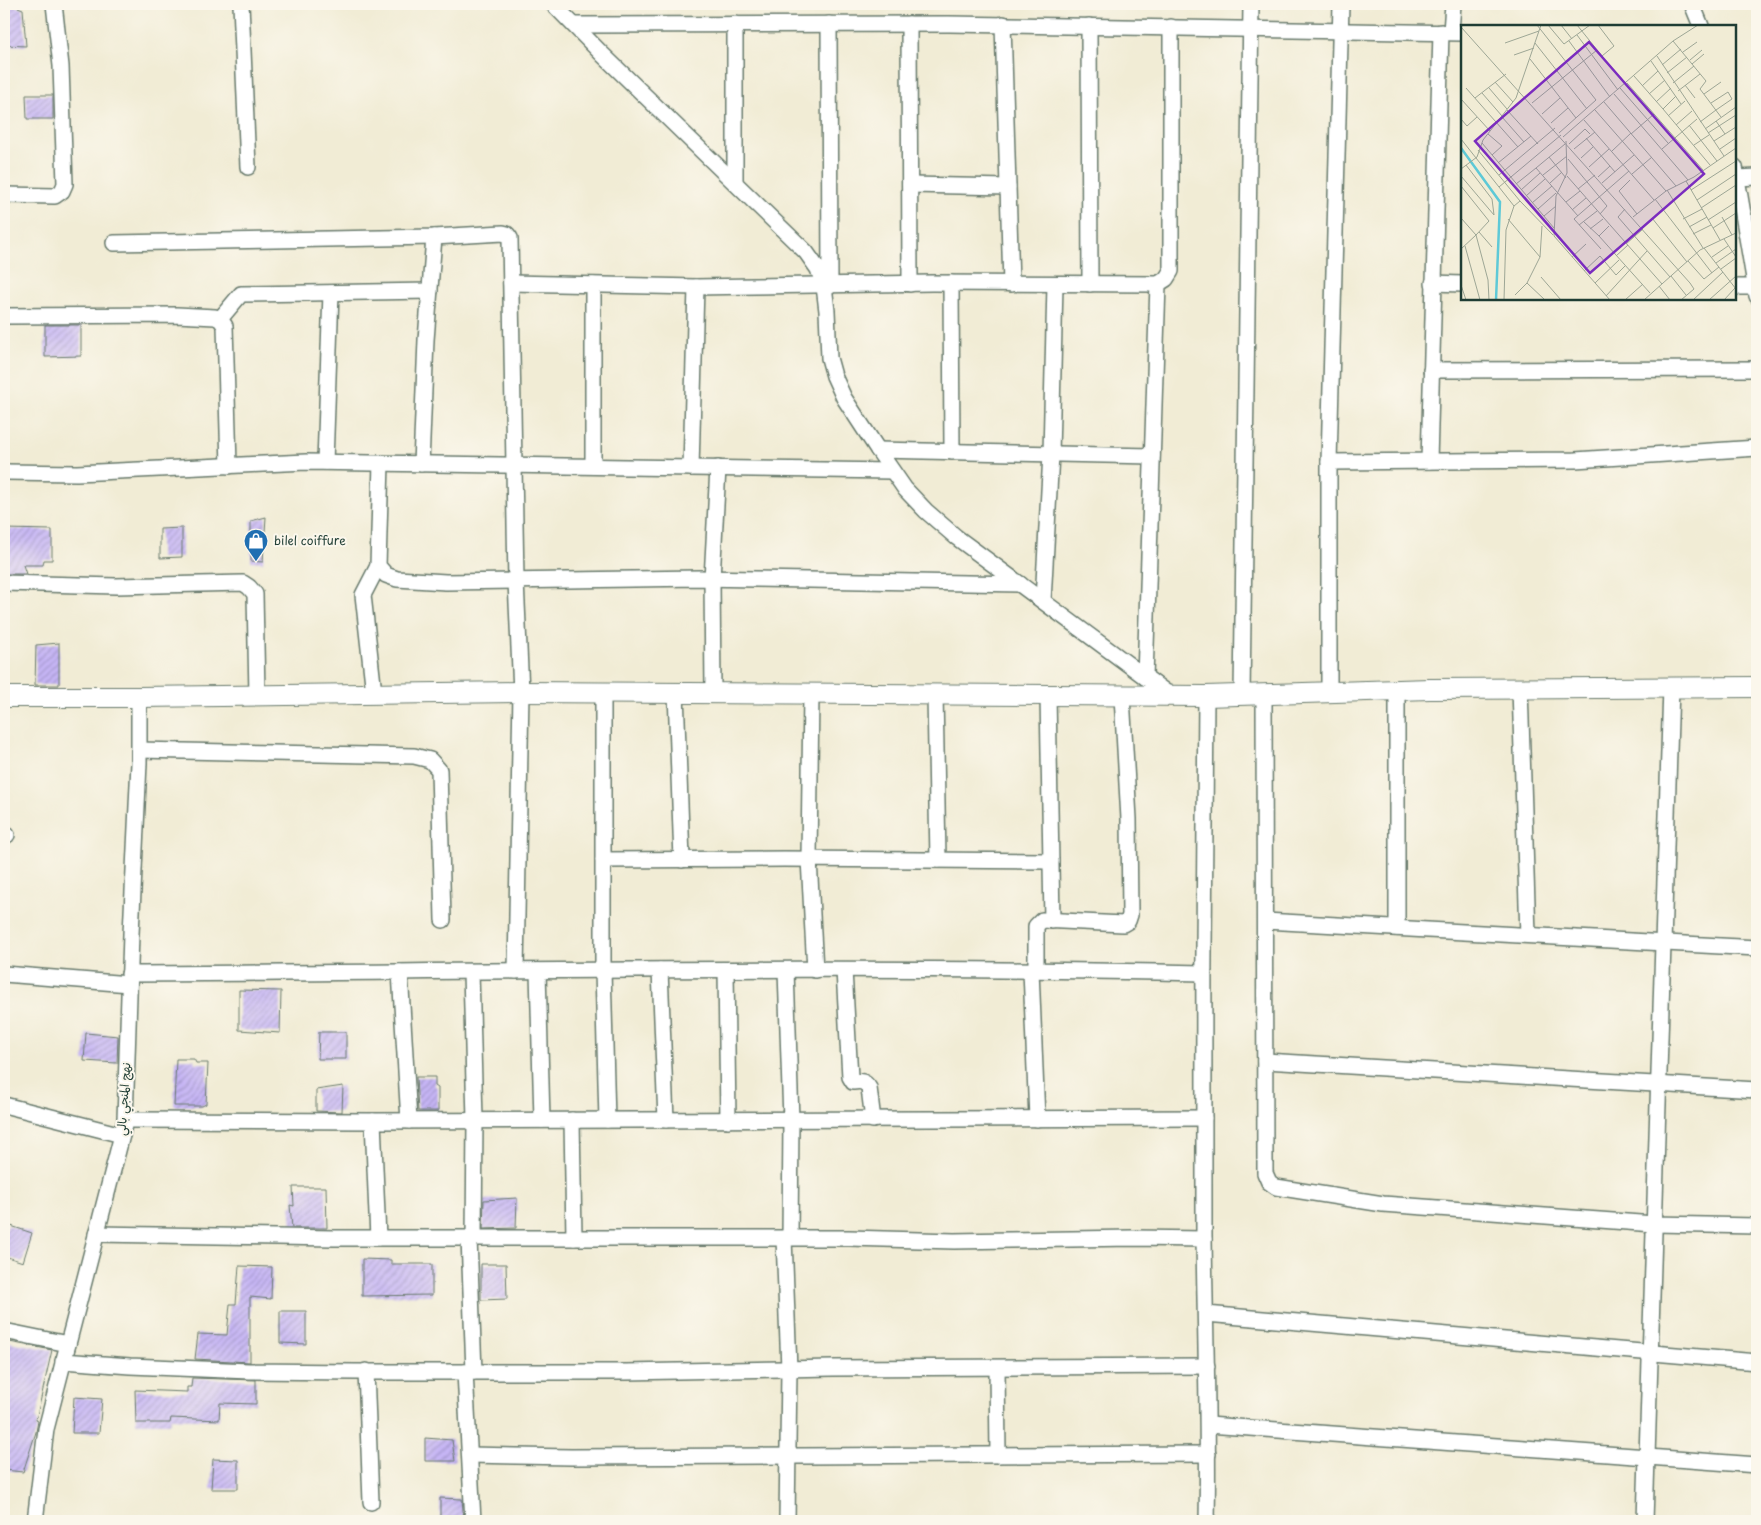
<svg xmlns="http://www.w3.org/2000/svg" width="1761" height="1525" font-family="'Playpen Sans','Playpen Sans Arabic',sans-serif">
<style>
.building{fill:url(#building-hatch)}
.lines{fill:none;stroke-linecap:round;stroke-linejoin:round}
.minor-casing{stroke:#687a6c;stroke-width:18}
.tertiary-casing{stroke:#687a6c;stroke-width:22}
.minor{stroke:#fff;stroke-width:15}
.tertiary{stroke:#fff;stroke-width:20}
.labels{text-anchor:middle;stroke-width:4;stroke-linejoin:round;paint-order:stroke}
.poi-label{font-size:12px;fill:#1f3d34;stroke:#fbf7ec;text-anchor:start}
.street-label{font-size:12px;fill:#1f3d34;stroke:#fbf7ec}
.inset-river{fill:none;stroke:#5ec9d7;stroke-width:2.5}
.inset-road{fill:none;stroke:#9da695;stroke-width:1}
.view{fill:#7b2cbf;fill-opacity:0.15;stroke:#7b2cbf;stroke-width:2.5}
.inset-edge{fill:none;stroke:#1f3d34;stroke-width:2.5}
</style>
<defs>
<pattern id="building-hatch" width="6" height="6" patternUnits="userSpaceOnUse" patternTransform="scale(1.25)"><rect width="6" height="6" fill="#c6b5f5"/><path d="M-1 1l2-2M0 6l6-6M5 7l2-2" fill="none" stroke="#a094c7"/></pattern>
</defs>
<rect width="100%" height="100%" fill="#fbf7ec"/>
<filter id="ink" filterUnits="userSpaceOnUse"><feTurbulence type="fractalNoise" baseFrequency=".02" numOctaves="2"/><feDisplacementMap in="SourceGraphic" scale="10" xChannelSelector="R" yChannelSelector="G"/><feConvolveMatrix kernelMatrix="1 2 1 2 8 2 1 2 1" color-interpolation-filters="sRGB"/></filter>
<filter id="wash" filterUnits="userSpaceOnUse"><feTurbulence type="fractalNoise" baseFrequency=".0096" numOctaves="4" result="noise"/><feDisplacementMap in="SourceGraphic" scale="20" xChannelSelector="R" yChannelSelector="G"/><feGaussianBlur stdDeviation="1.12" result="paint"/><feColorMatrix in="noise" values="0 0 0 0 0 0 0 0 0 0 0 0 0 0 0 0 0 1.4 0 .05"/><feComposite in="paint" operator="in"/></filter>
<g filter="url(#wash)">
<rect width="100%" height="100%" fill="#f1ecd5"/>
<g id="blocks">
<g class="building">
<polygon points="4,4 10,4 23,9 26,46 4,45"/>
<polygon points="26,95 53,95 53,119 27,119"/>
<polygon points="45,325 81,325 81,356 45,357"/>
<polygon points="266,517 263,562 251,561 251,521"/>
<polygon points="182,528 182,557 160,558 160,529"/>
<polygon points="4,529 52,530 52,560 44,560 43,565 23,565 26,574 4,574"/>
<polygon points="59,643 59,685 35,685 36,645"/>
<polygon points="239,990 281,991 280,1033 239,1030"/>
<polygon points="319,1032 346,1032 346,1059 318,1059"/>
<polygon points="86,1033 118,1036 117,1063 84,1061"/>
<polygon points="176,1059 194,1059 196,1063 208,1063 206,1104 202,1106 174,1106"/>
<polygon points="416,1077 435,1077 435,1086 438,1088 438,1111 418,1111"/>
<polygon points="343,1086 342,1112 316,1111 316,1090"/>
<polygon points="293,1187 326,1187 327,1228 292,1228 290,1205 294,1206"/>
<polygon points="517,1198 516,1228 483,1229 484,1200"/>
<polygon points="8,1225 32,1233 23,1262 4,1256 4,1229 6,1230"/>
<polygon points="362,1259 391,1260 391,1264 432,1264 432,1295 362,1296"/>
<polygon points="481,1264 506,1264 507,1299 481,1300"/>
<polygon points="239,1266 272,1267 271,1299 250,1297 250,1362 195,1359 198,1334 227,1335 230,1304 236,1304"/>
<polygon points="280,1311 306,1311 306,1344 280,1343"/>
<polygon points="4,1341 52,1350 36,1420 38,1421 36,1432 23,1472 4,1470"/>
<polygon points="192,1378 256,1380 256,1404 220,1403 219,1420 171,1418 170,1423 136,1423 135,1390 187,1392 187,1387 191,1387"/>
<polygon points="74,1397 102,1399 99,1433 72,1433"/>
<polygon points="425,1438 452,1440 455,1461 425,1461"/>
<polygon points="213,1459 238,1460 238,1489 211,1489"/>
<polygon points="440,1498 462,1499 464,1521 440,1521"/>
</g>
</g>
</g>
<g filter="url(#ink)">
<use href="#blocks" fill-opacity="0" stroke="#687a6c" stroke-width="1"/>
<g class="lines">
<defs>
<g id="minor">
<polyline points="241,4 248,167"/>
<polyline points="553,4 603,55 806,252 818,269 824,286 827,311 829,358 834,376 844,398 878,450 905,489 926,511 956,537 1171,696"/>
<polyline points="1692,4 1701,26"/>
<polyline points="735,24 735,183"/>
<polyline points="829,24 830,286"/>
<polyline points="909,24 910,284"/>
<polyline points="1003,24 1011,284"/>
<polyline points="574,25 949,24 1462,33"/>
<polyline points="1089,26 1090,284"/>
<polyline points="1451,32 1453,4"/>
<polyline points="1735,167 1757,296"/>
<polyline points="1737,178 1757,177"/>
<polyline points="910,185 1008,187"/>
<polyline points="4,195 55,196 62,191 65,184 61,66 54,4"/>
<polyline points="114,243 434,237 503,233 507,234 510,238 516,581 521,692 516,971"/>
<polyline points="511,283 696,287 932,283 1158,284 1166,279 1171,271 1171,27"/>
<polyline points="951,283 952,452"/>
<polyline points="1433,283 1462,284"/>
<polyline points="1735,287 1757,287"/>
<polyline points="4,316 177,315 215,317 220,319 225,326 229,466"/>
<polyline points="220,319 241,294 430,291"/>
<polyline points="1431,370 1757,369"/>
<polyline points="878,450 1152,456"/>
<polyline points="1429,461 1441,32"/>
<polyline points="325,462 331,293"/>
<polyline points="1329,462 1575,460 1757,448"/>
<polyline points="381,463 378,566 386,575 397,579 446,582 699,578 1020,584"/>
<polyline points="421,464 426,340 434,237"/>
<polyline points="593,466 593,285"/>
<polyline points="691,468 696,287"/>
<polyline points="4,472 77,473 306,462 892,471"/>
<polyline points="4,583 116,586 243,583 249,587 255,594 257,695"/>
<polyline points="1043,601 1051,454 1055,284"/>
<polyline points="1145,677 1158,284"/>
<polyline points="1520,688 1528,935"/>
<polyline points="1397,690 1397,928"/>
<polyline points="603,692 603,970 607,1120"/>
<polyline points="676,692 682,860"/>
<polyline points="1329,692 1329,462 1341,4"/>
<polyline points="374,693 363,595 378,566"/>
<polyline points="713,693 712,579 718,468"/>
<polyline points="811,693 809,859 815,970"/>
<polyline points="935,694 938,860"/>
<polyline points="1264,694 1265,1173 1269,1182 1276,1187 1383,1204 1654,1224 1757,1226"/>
<polyline points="1048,695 1052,921"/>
<polyline points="1242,695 1251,4"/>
<path d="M1206,696c-2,180 -3,359 -2,539 1,96 5,191 3,286"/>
<polyline points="139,750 414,756 430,760 439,770 443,920"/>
<polyline points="4,835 7,835"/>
<polyline points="603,860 784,859 1051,861"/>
<polyline points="1265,921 1757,948"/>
<polyline points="1036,969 1036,926 1042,920 1123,924 1128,921 1130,915 1129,819 1122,696"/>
<polyline points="660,970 666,1120"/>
<polyline points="726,970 728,1120"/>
<polyline points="786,970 791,1120 790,1238"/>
<path d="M844,970l6,107 3,5c8,-1 12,-1 16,6l4,32"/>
<polyline points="1031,970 1037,1119"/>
<polyline points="538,971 542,1120"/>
<polyline points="400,972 409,1121"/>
<polyline points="471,972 475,1120 474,1238"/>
<polyline points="4,974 129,984"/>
<path d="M129,974c358,-2 717,-9 1074,-1"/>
<polyline points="1265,1061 1757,1090"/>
<polyline points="4,1105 122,1135"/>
<polyline points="125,1120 373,1121 1204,1118"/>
<polyline points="572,1120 574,1238"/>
<polyline points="373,1121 378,1238"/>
<polyline points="96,1234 334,1238 849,1238 954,1241 1133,1238 1204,1239"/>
<polyline points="469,1238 474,1372"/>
<polyline points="784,1238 789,1369 787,1521"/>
<polyline points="1206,1314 1757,1362"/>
<polyline points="4,1331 68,1344"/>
<polyline points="63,1361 130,1366 249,1371 355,1372 626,1372 833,1368 1207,1366"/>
<polyline points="997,1368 998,1455"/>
<polyline points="366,1371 371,1502"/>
<polyline points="465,1372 473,1521"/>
<polyline points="1208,1425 1757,1465"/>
<polyline points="470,1455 571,1457 1208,1454"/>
<polyline points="35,1521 46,1429 122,1135 125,1120 131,934 139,763 139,697"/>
<polyline points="1645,1521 1671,687"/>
</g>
<polyline id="tertiary" points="4,697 139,697 521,692 1206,696 1430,689 1757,687"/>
</defs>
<use href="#minor" class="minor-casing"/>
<use href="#tertiary" class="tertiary-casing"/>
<use href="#minor" class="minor"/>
<use href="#tertiary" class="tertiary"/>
</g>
</g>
<defs>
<symbol id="shop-pin" viewBox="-11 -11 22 30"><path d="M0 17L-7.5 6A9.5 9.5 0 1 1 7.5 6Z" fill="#1f6fb2" stroke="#fbf7ec"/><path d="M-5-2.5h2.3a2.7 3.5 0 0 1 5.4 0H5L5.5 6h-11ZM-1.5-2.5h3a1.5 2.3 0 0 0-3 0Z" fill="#fff"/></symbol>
</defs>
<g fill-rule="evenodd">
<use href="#shop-pin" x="242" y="527" width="28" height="38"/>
</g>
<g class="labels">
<g class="poi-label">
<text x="274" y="545">bilel coiffure</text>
</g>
<g class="street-label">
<text transform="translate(124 1099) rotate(-86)" y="4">نهج المنجي بالي</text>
</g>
</g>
<g transform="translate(1461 25)">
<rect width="275" height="275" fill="#f1ecd5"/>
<path class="inset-river" d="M0,123l39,54 -4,98"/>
<path class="inset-road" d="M76,0l59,75 -37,33M87,0l16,19 26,-19M100,0l11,14M116,0l25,31 12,-10 -16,-21M0,2l229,256 4,6 -13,11M116,10l41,55M108,16l41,56M212,16l33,40 -6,8 21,28M44,18l34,-12M74,18l52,66M222,27l14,-10M53,30l20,-7M196,31l67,100M69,34l46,59M229,35l12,-10M190,36l30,43M231,39l12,-10M201,40l19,-16M206,48l20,-16M173,51l29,33M34,57l18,20M166,58l76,87M212,58l21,-17M224,60l10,13M181,61l16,-15M5,63l52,59M28,63l18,21M159,63l48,55M217,66l22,-17M21,68l20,23M153,69l74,86M188,69l16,-14M243,69l17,-12M215,71l-13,13 47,56M14,73l31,-24M0,74l29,32M143,77l72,84M195,77l15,-14M71,78l65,-53M250,78l17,-11 4,7 -16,11M46,85l31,34M134,85l71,81M81,89l18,-16M207,91l17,-15M41,92l22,25M0,94l6,7 10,-9M123,95l70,80M255,96l9,13M239,97l16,-12M90,98l17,-15M215,100l16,-14M228,100l28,36M244,104l31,-22M247,108l28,-18M27,109l14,12 -10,9M170,109l23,-20M102,112l110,-96 25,-16M125,113l29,34M0,114l53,67M105,116l1,32 -11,23 -2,40 56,64M253,116l22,-14M21,118l72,85M108,119l16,-15 5,5M233,120l15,-10M113,124l21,-17M201,124l35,-30M259,124l16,-11M17,125l42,51M151,126l19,-18M88,132l17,21M120,133l12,-11M107,134l39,47 -7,8M37,138l33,-27M5,140l26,34 2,16M128,142l20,-18M75,143l29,-24M0,144l16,-12 6,-17 33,-42 25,-73M171,149l20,-17M38,150l56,-47M82,150l24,-19M0,151l33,39M106,151l95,108M137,152l12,-11M169,155l-11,11 18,23M225,156l34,59M89,158l12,-11M141,158l32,-28M55,159l20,-16 42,48M0,161l28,35 -13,14 12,45 1,20M38,162l62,-52M117,164l17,-14M60,165l19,-17M206,165l36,58M230,165l45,-29M65,171l19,-17M194,174l57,74M236,175l39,-26M105,177l14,-11M71,178l20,-17M240,183l35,-23M77,184l18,-16M164,184l-7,8 52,60M111,185l14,-12M83,191l12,-10M172,192l33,-26 28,-14 42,-29M261,192l10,18M0,193l15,17 -15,14M191,193l35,44M47,194l32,38 2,-31M222,194l19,-10M247,195l28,-18M123,197l15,14M118,200l18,-14M148,201l-10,10 51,57M228,202l18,-10M252,203l23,-15M129,204l13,-10M18,207l13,15M232,209l18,-9M263,214l12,18M165,219l17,-15M4,221l15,54M243,223l32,41M140,224l-27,-30 55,-48M155,231l12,-11M111,232l14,-13M251,232l16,-11M227,236l16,18 15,-12M255,238l20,-14M260,244l15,-11M123,246l16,-15 16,19 9,-9M210,251l15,19M80,252l20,23M66,258l13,-26M134,258l24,-23M0,260l5,15M198,261l11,14M54,270l12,-12 18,17M145,271l41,-45M43,275l2,-70 8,-24 6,-5 33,34M164,275l18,-16M183,275l56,-50 36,-17M232,275l30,-28M248,275l27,-24M263,275l11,-12"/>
<path class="view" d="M128,17l115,132 -114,99 -115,-132z"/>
<rect width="275" height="275" class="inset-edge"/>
</g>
<rect width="1761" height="1525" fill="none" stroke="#fbf7ec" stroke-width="20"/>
</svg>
